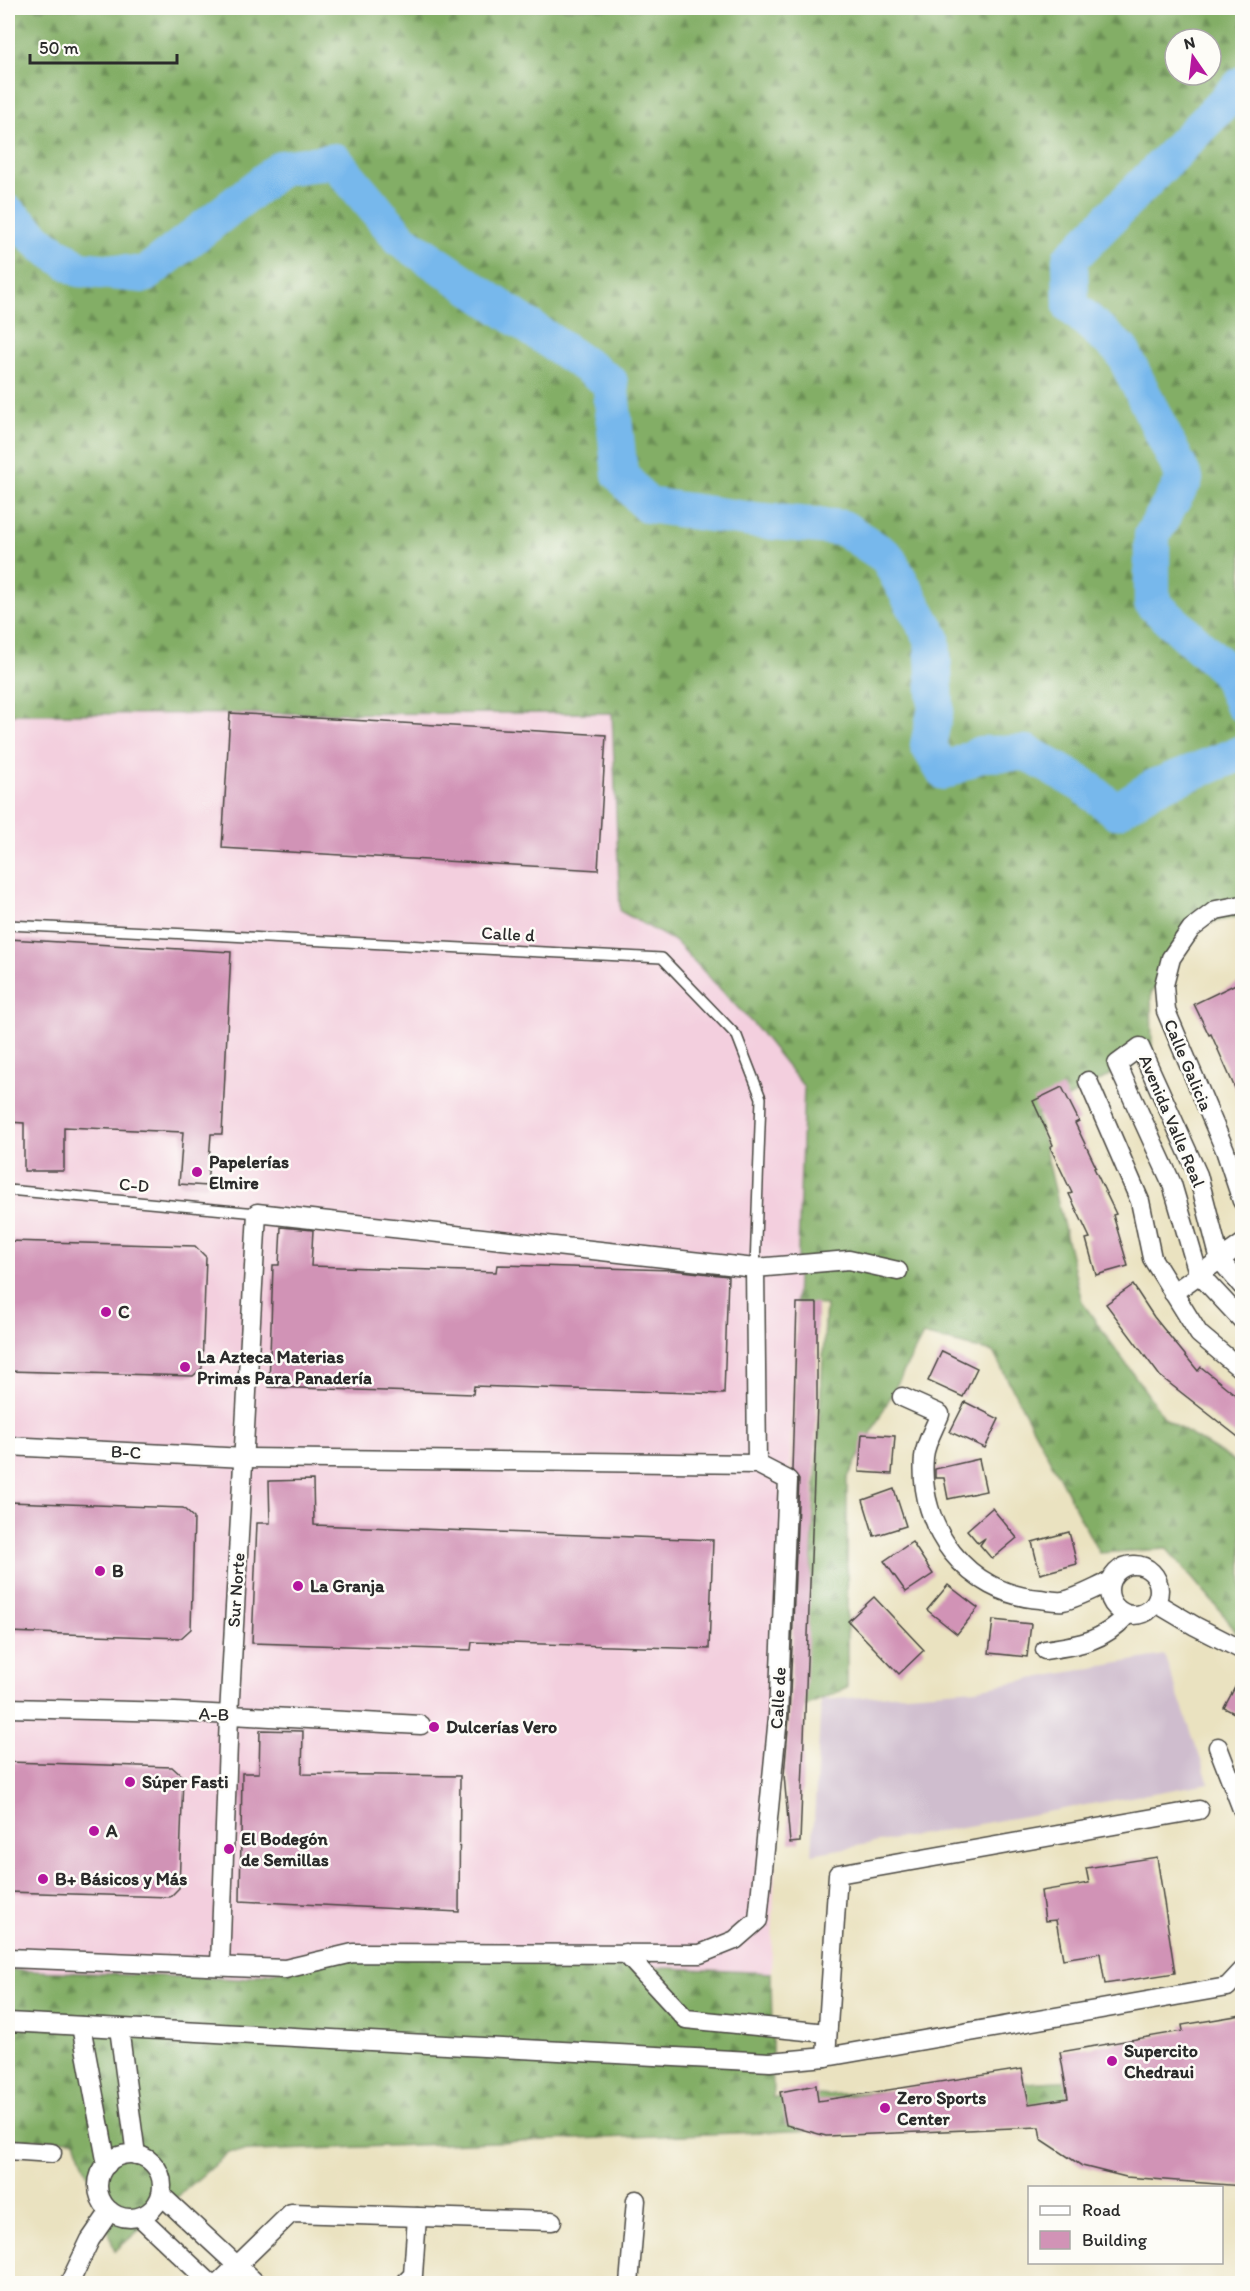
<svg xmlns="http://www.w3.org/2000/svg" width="1250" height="2291" font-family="Itim,sans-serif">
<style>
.built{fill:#f3cfde}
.industrial{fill:#cfbdce}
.forest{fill:url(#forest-firs);stroke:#576c48;stroke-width:1.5;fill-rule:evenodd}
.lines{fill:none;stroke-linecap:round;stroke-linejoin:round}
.river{stroke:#77b8ec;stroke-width:36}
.building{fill:#d193b6}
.service-casing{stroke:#484641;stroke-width:12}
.minor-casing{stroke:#484641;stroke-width:21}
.service{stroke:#fff;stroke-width:9}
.minor{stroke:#fff;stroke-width:18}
.poi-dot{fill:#b5179e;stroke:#fdfcf7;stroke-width:2}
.labels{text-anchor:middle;stroke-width:5;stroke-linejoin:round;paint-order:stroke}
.street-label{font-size:18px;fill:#2b2b2b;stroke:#fdfcf7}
.poi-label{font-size:18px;font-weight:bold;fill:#2b2b2b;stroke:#fdfcf7;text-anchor:start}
</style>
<defs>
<pattern id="forest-firs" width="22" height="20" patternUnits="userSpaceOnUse" patternTransform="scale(1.5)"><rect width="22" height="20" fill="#83ae66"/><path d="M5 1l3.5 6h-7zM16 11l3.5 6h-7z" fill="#6b8e54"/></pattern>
</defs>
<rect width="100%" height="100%" fill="#fdfcf7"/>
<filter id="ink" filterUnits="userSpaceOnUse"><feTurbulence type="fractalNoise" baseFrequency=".0167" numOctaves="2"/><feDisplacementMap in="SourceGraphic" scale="12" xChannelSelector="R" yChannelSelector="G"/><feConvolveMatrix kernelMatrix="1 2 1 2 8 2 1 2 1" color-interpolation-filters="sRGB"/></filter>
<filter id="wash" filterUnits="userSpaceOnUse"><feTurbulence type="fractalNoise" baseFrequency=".008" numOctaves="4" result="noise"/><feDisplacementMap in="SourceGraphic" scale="24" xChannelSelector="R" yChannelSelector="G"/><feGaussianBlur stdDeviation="1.35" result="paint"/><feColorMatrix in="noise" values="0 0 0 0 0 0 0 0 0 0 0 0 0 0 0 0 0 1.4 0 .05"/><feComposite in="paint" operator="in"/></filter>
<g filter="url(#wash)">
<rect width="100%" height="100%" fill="#eae2c0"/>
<polygon class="built" points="612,713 620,911 676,941 755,1026 804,1086 771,1973 357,1953 240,1979 8,1970 8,714"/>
<polygon class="industrial" points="1164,1655 1209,1783 812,1854 821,1700 976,1689"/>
<g class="forest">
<path d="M8,8h1234v908l-43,9 -48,68 1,59 -115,63 45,187 84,118 76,46v176l-14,-22 -61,-71 -68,4 -106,-201 -70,-17 -76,144v209l-44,19 23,-402 -30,-2 8,-216 -49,-61 -79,-84 -56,-31 -8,-198 -604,1zM1175,39h36v36h-36z"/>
<polygon points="357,1953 771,1973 773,2098 1242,2070 1242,2114 229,2152 115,2251 75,2140 8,2139 8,1970 240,1979"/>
</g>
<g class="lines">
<g class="river">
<polyline points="1242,84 1070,259 1071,306 1122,351 1185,479 1152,535 1152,603 1227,671 1242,704"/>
<polyline points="8,213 44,246 79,269 144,275 281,168 335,161 402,240 610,382 620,474 647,505 753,520 843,528 887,557 932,638 936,708 928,745 944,772 980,754 1027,753 1083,785 1116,811 1154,787 1242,753"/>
</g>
</g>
<g id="blocks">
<g class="building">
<polygon points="230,713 606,735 598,870 222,848"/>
<polygon points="8,939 231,952 222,1134 211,1134 207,1186 179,1184 183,1132 64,1127 64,1171 24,1171 24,1123 8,1122"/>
<polygon points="1242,981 1242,1104 1211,1034 1209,1035 1194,1004"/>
<polygon points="1062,1087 1079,1121 1075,1123 1096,1167 1094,1168 1116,1214 1113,1215 1128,1266 1096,1275 1086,1239 1090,1238 1069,1194 1072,1193 1050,1147 1053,1145 1033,1101"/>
<polygon points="281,1227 313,1230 311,1266 496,1272 497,1265 672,1270 728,1276 724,1394 474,1386 473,1394 269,1387 273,1265 279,1265"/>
<polygon points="8,1241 195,1246 206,1257 202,1368 193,1376 8,1371"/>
<polygon points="1133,1285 1154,1317 1198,1371 1201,1367 1242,1400 1242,1440 1160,1376 1106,1304"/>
<polygon points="797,1303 817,1303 817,1403 800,1842 790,1843 784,1775 789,1718 799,1480 792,1470"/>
<polygon points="942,1351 977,1368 963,1397 928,1381"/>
<polygon points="965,1402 999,1419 985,1448 950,1432"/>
<polygon points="862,1434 895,1436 892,1474 859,1472"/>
<polygon points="979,1459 986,1491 948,1499 944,1478 935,1478 935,1469"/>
<polygon points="313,1480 314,1525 713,1540 709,1649 472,1642 471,1650 252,1643 257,1523 270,1523 269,1481"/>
<polygon points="894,1489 906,1526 874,1536 863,1500"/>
<polygon points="8,1502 183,1508 194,1518 191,1629 181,1638 8,1632"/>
<polygon points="992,1508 1017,1538 992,1559 980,1545 985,1538 978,1543 967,1530"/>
<polygon points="1069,1532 1077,1564 1040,1574 1032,1542"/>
<polygon points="912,1542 933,1574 906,1592 884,1561"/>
<polygon points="948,1585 978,1608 957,1634 927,1610"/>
<polygon points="874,1597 924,1650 899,1674 848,1621"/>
<polygon points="993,1620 1031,1624 1027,1657 989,1653"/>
<polygon points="1242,1674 1242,1717 1224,1708"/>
<polygon points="260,1730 303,1731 302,1774 460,1776 459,1912 240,1901 242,1773 259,1773"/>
<polygon points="8,1762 172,1767 183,1777 179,1888 170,1897 8,1892"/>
<polygon points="1157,1857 1175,1973 1105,1984 1100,1953 1063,1959 1056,1920 1045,1921 1041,1891 1089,1883 1086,1868"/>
<polygon points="1242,2015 1242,2186 1126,2177 1082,2166 1041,2139 1039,2127 826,2136 786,2125 780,2092 816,2085 818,2101 1022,2069 1029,2104 1068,2098 1060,2052 1183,2031 1182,2025"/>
</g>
</g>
</g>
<g filter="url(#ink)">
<use href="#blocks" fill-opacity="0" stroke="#484641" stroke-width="1.5"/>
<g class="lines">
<defs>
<g id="service">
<polyline points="8,925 662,958 737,1036 761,1098 755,1268"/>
<polyline points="8,1190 257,1213"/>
</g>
<g id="minor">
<polyline points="1242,905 1216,910 1191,929 1171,958 1164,985 1166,1011 1225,1150 1242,1201"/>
<polyline points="1088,1081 1140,1201 1152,1258 1199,1334 1242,1370"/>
<polyline points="1242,1286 1220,1260 1198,1175 1140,1047 1117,1064 1172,1184 1198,1273 1242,1320"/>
<polyline points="1173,1293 1242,1244"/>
<path d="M902,1397l38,17c-5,13 -15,29 -16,43 -6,71 43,137 116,142 7,1 16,3 23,2 15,-3 32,-13 46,-19"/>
<polyline points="8,1446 245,1458 757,1464 788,1480 778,1717 758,1920 735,1940 700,1954 353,1953 285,1969 8,1958"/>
<polyline points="757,1464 755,1268 849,1260 898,1271"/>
<circle cx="1134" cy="1590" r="25"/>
<polyline points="1156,1603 1195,1626 1242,1650"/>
<path d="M1045,1650c35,-5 57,-8 82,-35"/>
<polyline points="8,1708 175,1712 421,1725"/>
<polyline points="1218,1747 1242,1809"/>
<polyline points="625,1953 686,2019 827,2033"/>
<polyline points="220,1966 229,1715 257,1213 755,1268"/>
<polyline points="1227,1987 1242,1971"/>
<polyline points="8,2022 770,2062 826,2057 1227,1987"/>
<polyline points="81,2026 107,2165"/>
<polyline points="119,2028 136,2155"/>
<polyline points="826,2057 838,1874 1199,1810"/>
<polyline points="8,2150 52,2153"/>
<circle cx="130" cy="2186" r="32"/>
<polyline points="161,2195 257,2284"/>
<polyline points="140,2217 211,2284"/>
<polyline points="69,2284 90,2240 110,2211"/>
<polyline points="218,2284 291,2213 552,2221"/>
<polyline points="404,2284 413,2275 417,2217"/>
<polyline points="629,2284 636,2200"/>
</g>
</defs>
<use href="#service" class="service-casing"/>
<use href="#minor" class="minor-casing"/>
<use href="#service" class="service"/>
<use href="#minor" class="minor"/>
</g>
</g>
<g class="poi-dot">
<circle cx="197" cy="1172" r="6"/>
<circle cx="106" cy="1312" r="6"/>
<circle cx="185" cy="1367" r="6"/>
<circle cx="100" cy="1571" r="6"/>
<circle cx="298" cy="1586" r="6"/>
<circle cx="434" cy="1727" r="6"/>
<circle cx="130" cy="1782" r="6"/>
<circle cx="94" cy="1831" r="6"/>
<circle cx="229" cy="1849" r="6"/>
<circle cx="43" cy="1879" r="6"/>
<circle cx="1112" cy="2061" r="6"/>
<circle cx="885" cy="2108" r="6"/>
</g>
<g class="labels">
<g class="street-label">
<text transform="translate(508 934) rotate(3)" y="6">Calle d</text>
<text transform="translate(1188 1065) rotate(67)" y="6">Calle Galicia</text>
<text transform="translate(1172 1121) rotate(67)" y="6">Avenida Valle Real</text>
<text transform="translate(134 1185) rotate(5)" y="6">C-D</text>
<text transform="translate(126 1452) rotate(3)" y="6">B-C</text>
<text transform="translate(236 1590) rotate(-86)" y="6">Sur Norte</text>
<text transform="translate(778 1698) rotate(-87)" y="6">Calle de</text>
<text transform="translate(214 1714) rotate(3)" y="6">A-B</text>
</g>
<g class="poi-label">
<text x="209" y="1168">Papelerías<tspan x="209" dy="21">Elmire</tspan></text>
<text x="118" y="1318">C</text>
<text x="197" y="1363">La Azteca Materias<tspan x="197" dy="21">Primas Para Panadería</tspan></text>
<text x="112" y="1577">B</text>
<text x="310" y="1592">La Granja</text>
<text x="446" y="1733">Dulcerías Vero</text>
<text x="142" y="1788">Súper Fasti</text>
<text x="106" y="1837">A</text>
<text x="241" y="1845">El Bodegón<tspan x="241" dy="21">de Semillas</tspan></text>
<text x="55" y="1885">B+ Básicos y Más</text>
<text x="1124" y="2057">Supercito<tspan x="1124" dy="21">Chedraui</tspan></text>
<text x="897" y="2104">Zero Sports<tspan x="897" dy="21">Center</tspan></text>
</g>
</g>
<rect width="1250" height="2291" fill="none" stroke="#fdfcf7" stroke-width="30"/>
<rect x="1028" y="2186" width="195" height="78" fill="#fdfcf7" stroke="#a9a8a5" stroke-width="1.5"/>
<rect x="1040" y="2206" width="30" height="9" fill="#ffffff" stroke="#a9a8a5" stroke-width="1.5"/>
<text x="1082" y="2216" font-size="18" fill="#2b2b2b">Road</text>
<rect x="1040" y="2231" width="30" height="18" fill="#d193b6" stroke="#a9a8a5" stroke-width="1.5"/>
<text x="1082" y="2246" font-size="18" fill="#2b2b2b">Building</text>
<g transform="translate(1193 57) rotate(346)"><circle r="28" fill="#fdfcf7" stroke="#a9a8a5" stroke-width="1.5"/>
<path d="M0-4.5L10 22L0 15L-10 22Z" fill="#b5179e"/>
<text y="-9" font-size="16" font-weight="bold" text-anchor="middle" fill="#2b2b2b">N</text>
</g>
<path d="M30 54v9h147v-9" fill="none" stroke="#2b2b2b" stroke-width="3"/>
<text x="39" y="54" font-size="18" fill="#2b2b2b" stroke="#fdfcf7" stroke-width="4.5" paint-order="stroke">50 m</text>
</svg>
